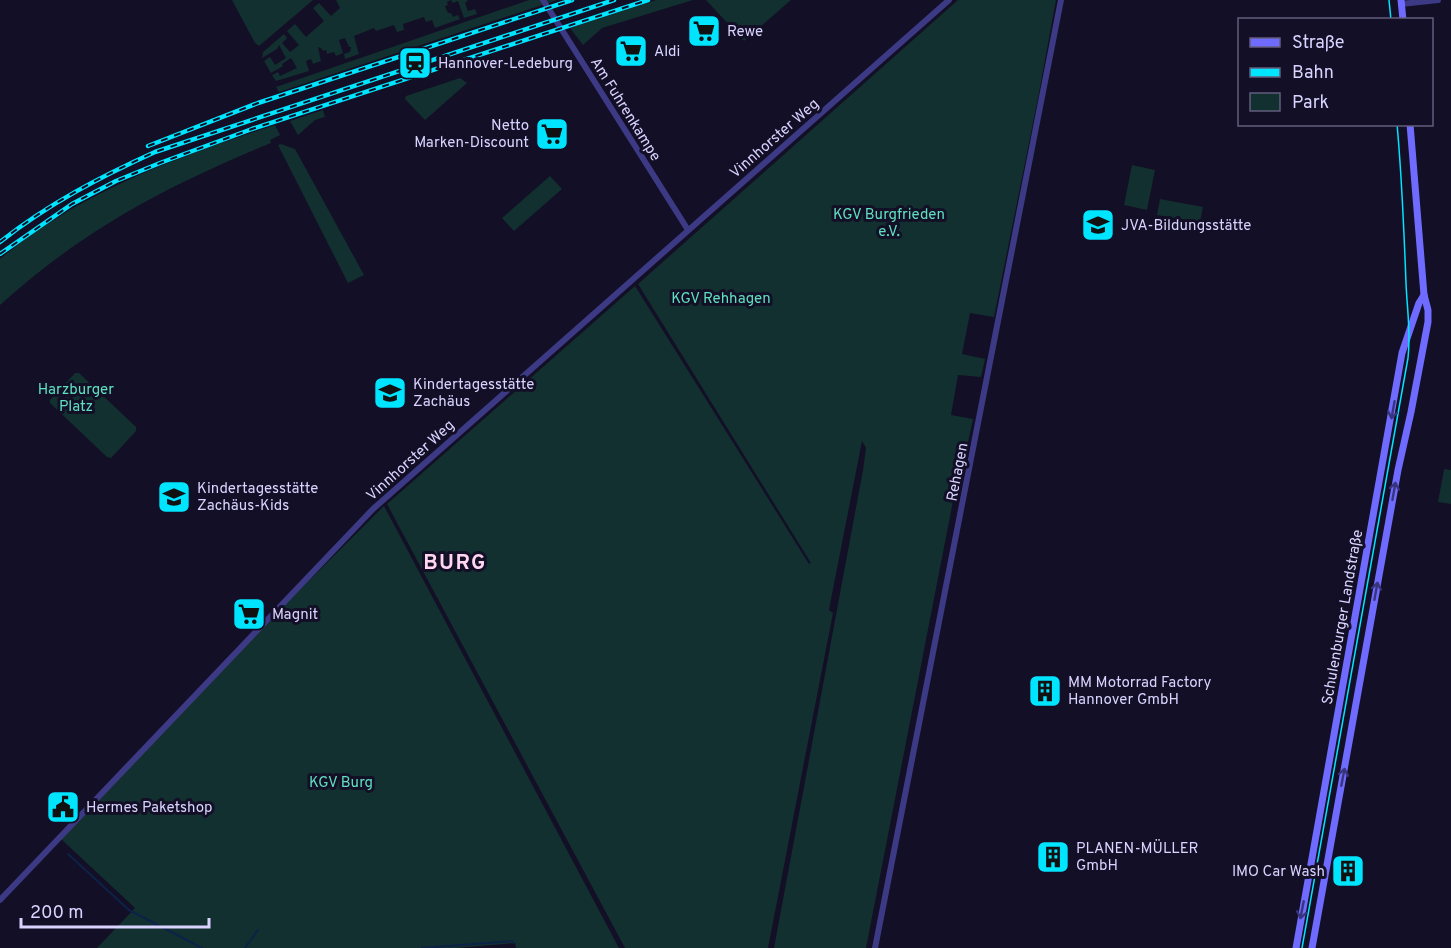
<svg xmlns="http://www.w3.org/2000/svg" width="1451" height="948" font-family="Overpass,sans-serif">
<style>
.green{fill:#12302f}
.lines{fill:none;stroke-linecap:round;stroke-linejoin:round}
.stream{stroke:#0c2248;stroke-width:2}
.tertiary{stroke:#3d3a85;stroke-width:6}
.secondary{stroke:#6f6bff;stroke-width:7}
.tram{stroke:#00e5ff;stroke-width:1.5}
.rail-casing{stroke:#00e5ff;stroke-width:4.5}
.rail{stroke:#130f26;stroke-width:2;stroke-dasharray:7;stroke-linecap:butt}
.oneway{stroke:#38347d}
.labels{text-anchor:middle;stroke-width:6;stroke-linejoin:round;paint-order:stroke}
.poi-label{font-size:15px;fill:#d9d4ff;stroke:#130f26;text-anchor:start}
.street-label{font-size:15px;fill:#d9d4ff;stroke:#130f26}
.park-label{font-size:15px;fill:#5fe0c0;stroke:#130f26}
.district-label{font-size:21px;font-weight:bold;letter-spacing:1.5px;fill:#ffd6f0;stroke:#130f26}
</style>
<rect width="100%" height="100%" fill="#130f26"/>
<g class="green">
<polygon points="232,0 313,0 259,46 255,43"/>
<polygon points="336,0 468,0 465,3 468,11 475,9 477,14 464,18 458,1 453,3 451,0 447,2 448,5 445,6 448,13 451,13 453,17 458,15 460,19 435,28 432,20 426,22 424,17 403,24 404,30 397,32 394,25 376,31 374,28 354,36 359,54 345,59 344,54 350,52 351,47 349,47 345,38 339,40 343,53 336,56 334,52 327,54 326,50 323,51 321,48 318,47 321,61 313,64 311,59 306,61 309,71 276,81 272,75 278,72 280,76 297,68 291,58 282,64 283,66 271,73 264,61 270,57 275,65 286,58 279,45 277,49 262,58 263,52 284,34 287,38 282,43 290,52 299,45 287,31 295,24 306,37 324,21 313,8 319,3 331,16 340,8"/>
<polygon points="529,0 557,0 279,92 276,87"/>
<polygon points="656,0 693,0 602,28 583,45 570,28"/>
<polygon points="706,0 791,0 744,41"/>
<polygon points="958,0 1056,0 1038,98 994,317 970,313 962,354 985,359 981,377 958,375 951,415 973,419 964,461 961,460 866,948 774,948 863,470 866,448 862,441 833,589 829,610 833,613 768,948 625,948 387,504 635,286 809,564 811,563 638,284"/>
<polygon points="460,78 467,83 425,120 405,99 406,96"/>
<polygon points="323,110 325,117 315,120 298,135 290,121"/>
<path d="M275,125l5,10 -10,5 1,3c-104,43 -187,86 -271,162v-46c82,-68 175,-101 275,-134z"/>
<polygon points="281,144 295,149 364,275 348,283 278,145"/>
<polygon points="1132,165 1155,170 1147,210 1124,205"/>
<polygon points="550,176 562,189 514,231 502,218"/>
<polygon points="1160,199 1203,207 1200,222 1157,215"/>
<polygon points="75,373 79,373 136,427 136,431 111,458 107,457 50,403 50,400"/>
<polygon points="1444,469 1451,470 1451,504 1438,502"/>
<polygon points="384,506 619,948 516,948 515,943 456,948 97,948 135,908 60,838 219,670"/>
</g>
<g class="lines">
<g class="stream">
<polyline points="68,854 129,910 202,948"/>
<polyline points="245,948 258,930"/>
<polyline points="422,948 512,941 513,943"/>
</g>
<g class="tertiary">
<polyline points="543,0 688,230"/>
<polyline points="1401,4 1438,0"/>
<polyline points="0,900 373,509 949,0"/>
<polyline points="875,948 1061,0"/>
</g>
<g class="secondary">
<polyline points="1401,0 1403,20"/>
<polyline points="1296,948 1402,353 1419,303 1424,295"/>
<polyline points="1312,948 1398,470 1411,412 1428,322 1428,310 1424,295 1410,124"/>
</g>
<g class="tram">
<polyline points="1389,0 1391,20"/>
<path d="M1302,948l106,-590c3,-26 -1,-49 -2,-75 -2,-53 -4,-105 -9,-159"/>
</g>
<defs>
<g id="rail">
<polyline points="148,146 258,103 572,0"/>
<path d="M0,242c48,-38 100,-65 155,-90l459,-152"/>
<polyline points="0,254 72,204 116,181 160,163 252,129 648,0"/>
</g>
</defs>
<use href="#rail" class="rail-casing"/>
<use href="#rail" class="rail"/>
</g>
<defs><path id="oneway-shaft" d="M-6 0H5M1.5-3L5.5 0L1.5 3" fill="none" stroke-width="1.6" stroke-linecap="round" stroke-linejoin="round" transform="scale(1.5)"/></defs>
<g class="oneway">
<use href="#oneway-shaft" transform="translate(1393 410) rotate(100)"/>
<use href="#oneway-shaft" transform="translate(1394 491) rotate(-80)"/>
<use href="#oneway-shaft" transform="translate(1376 591) rotate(-80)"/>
<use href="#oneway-shaft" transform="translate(1343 777) rotate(-79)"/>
<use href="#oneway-shaft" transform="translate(1302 910) rotate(101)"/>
</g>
<defs>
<symbol id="supermarket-square" viewBox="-11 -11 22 22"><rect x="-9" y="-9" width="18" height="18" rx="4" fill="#00e5ff" stroke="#130f26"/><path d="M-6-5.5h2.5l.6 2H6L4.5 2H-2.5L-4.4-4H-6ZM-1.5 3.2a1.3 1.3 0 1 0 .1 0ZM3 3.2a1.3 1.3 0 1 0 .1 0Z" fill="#111"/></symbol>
<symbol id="station-square" viewBox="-11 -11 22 22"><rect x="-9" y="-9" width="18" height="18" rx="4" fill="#00e5ff" stroke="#130f26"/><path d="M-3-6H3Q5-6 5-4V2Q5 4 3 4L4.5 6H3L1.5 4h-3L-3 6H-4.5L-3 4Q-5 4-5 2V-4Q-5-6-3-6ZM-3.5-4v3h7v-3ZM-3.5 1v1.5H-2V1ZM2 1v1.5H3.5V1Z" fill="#111"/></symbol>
<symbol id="university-square" viewBox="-11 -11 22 22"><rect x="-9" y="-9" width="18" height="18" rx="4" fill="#00e5ff" stroke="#130f26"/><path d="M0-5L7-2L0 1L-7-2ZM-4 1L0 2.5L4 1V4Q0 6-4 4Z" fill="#111"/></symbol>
<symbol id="school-square" viewBox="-11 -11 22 22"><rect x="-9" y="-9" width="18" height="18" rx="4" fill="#00e5ff" stroke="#130f26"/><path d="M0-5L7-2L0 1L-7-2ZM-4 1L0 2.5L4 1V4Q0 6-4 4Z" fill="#111"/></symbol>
<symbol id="building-square" viewBox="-11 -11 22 22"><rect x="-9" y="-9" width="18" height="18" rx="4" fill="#00e5ff" stroke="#130f26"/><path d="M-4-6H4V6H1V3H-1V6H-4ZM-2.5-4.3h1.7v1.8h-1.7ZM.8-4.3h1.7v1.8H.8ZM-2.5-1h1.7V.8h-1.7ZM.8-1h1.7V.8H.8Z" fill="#111"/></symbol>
<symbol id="civic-square" viewBox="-11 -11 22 22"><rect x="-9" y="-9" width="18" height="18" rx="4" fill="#00e5ff" stroke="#130f26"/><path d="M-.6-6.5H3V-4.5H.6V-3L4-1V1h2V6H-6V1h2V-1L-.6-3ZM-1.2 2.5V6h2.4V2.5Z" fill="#111"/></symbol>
</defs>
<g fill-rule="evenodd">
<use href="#supermarket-square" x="685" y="12" width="38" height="38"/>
<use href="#supermarket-square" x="612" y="32" width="38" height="38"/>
<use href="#station-square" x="396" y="44" width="38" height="38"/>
<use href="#supermarket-square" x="533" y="115" width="38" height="38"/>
<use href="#university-square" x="1079" y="206" width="38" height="38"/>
<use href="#school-square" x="371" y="374" width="38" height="38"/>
<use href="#school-square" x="155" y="478" width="38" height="38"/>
<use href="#supermarket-square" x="230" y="595" width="38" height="38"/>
<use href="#building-square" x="1026" y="672" width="38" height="38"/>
<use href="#civic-square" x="44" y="788" width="38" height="38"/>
<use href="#building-square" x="1034" y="838" width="38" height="38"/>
<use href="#building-square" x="1329" y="852" width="38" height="38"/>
</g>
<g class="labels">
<g class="poi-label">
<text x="727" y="36">Rewe</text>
<text x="654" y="56">Aldi</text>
<text x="438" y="68">Hannover-Ledeburg</text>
<text x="529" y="130" text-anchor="end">Netto<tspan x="529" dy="17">Marken-Discount</tspan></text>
<text x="1121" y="230">JVA-Bildungsstätte</text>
<text x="413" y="389">Kindertagesstätte<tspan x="413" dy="17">Zachäus</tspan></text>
<text x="197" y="493">Kindertagesstätte<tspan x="197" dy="17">Zachäus-Kids</tspan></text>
<text x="272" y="619">Magnit</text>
<text x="1068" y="687">MM Motorrad Factory<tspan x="1068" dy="17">Hannover GmbH</tspan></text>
<text x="86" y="812">Hermes Paketshop</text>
<text x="1076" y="853">PLANEN-MÜLLER<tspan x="1076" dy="17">GmbH</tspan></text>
<text x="1325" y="876" text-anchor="end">IMO Car Wash</text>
</g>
<g class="street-label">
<text transform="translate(626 109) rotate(58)" y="5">Am Fuhrenkampe</text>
<text transform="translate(774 138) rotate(-41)" y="5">Vinnhorster Weg</text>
<text transform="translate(410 460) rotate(-42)" y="5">Vinnhorster Weg</text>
<text transform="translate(957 472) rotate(-79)" y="5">Rehagen</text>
<text transform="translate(1342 617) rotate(-80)" y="5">Schulenburger Landstraße</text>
</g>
<g class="park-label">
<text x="889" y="219">KGV Burgfrieden<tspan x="889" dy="17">e.V.</tspan></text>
<text x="721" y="303">KGV Rehhagen</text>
<text x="76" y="394">Harzburger<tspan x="76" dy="17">Platz</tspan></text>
<text x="341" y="787">KGV Burg</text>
</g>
<g class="district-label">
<text x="455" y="569">BURG</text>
</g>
</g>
<rect x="1238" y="18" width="195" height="108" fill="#130f26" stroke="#625e7d" stroke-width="1.5"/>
<rect x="1250" y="38" width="30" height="9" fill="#6f6bff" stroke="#625e7d" stroke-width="1.5"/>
<text x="1292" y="48" font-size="18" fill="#d9d4ff">Straße</text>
<rect x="1250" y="68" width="30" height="9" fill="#00e5ff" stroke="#625e7d" stroke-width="1.5"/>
<text x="1292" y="78" font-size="18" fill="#d9d4ff">Bahn</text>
<rect x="1250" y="93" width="30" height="18" fill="#12302f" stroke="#625e7d" stroke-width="1.5"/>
<text x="1292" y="108" font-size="18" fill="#d9d4ff">Park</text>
<path d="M21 918v9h188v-9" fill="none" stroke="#d9d4ff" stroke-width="3"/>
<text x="30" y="918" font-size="18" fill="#d9d4ff" stroke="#130f26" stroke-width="4.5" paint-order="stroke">200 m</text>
</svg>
